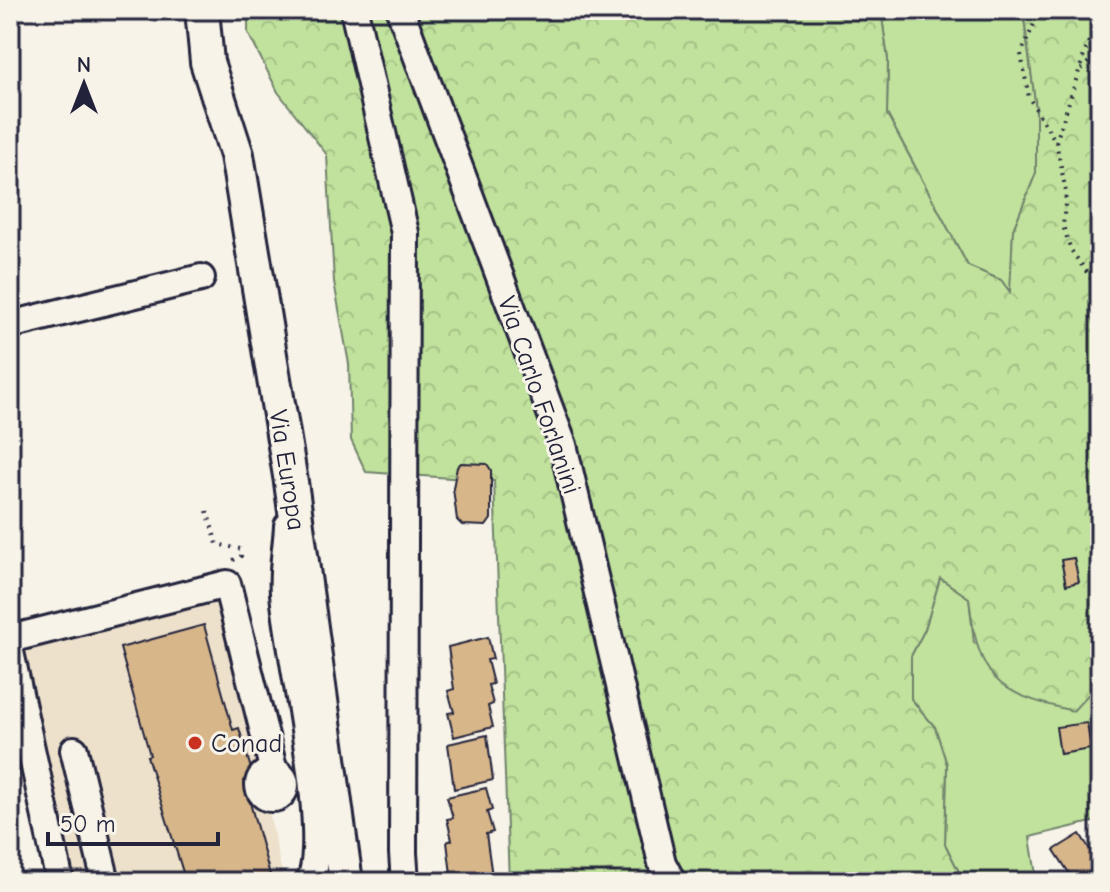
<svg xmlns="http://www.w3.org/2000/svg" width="1110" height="892" font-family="'Comic Neue',sans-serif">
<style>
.built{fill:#ede1cc}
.grass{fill:#c0e29c;stroke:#71826c;stroke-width:2}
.forest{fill:url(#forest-crowns);stroke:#71826c;stroke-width:2}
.building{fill:#d7b68a;stroke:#22223b;stroke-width:2}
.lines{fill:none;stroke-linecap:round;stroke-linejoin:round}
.minor-casing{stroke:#22223b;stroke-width:32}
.major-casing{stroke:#22223b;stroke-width:38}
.path{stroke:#22223b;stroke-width:4;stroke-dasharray:2 6;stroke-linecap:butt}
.minor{stroke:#f7f3e8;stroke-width:26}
.major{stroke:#f7f3e8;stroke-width:32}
.poi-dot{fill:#c8321e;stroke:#f7f3e8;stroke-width:3}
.labels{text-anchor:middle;stroke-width:6;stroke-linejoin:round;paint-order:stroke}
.street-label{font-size:26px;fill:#22223b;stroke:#f7f3e8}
.poi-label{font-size:26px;fill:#22223b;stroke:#f7f3e8;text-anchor:start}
</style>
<defs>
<pattern id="forest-crowns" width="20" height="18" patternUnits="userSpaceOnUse" patternTransform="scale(2)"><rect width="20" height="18" fill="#c0e29c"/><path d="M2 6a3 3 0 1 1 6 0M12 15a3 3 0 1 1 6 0" fill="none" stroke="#a5c287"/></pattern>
</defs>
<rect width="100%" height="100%" fill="#f7f3e8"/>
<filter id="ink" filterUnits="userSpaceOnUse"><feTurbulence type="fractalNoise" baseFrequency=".0125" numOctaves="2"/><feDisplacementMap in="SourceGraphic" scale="16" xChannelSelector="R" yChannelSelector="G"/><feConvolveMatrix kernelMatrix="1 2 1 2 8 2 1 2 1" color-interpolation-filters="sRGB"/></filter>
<g filter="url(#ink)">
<polygon class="built" points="222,593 284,882 60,882 13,650"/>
<g class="grass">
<polygon points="881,10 1023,10 1036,109 1036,173 1013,230 1011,293 1001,280 968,266 887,114 888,60"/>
<polygon points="940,578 969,598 974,643 1097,685 1100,637 1100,820 1030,837 1037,882 964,882 945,844 947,765 935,727 911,699 911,656 925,629"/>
</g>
<path class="forest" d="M248,10h633l7,50 -1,54 81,152 33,14 9,12 3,-62 23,-57v-64l-13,-99h77l-3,675 -24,26c-78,-18 -95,-32 -104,-113l-29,-20 -15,51 -14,27v43l24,28 12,38 -2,79 19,38h-455l-15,-401 -128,-9 -15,-32 -2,-76 -15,-82 -7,-127 -49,-63 -30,-59z"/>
<g class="building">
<polygon points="461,463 487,464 491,470 491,519 486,526 462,525 457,520 453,488 457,467"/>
<polygon points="1074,558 1079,582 1066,585 1061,560"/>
<polygon points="204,625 233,730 239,728 254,779 244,781 272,882 186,882 147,756 150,755 120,648"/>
<polygon points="488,637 493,659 487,660 493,684 488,685 493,704 488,706 493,727 454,737 448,713 454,712 448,691 454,689 448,647"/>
<polygon points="1087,723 1091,749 1060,754 1056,727"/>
<polygon points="487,735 493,780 454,789 448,744"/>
<polygon points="486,788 492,810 487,812 493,832 486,834 492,876 452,882 447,842 452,840 447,819 453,818 447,797"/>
<polygon points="1080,834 1100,865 1097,882 1075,882 1054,850"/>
</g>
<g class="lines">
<defs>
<g id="minor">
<polyline points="354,10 405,233 403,853 405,882"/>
<polyline points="400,10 563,445 662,863 672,882"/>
<polyline points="10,325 201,278"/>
<path d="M288,526c-1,21 -6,45 -4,67 5,63 48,240 26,289"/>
<polyline points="10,639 227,584 274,772"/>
<polyline points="10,652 60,882"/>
<polyline points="74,750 106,882"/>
<circle cx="272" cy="785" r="13"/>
</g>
<polyline id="major" points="202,10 207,62 237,155 291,482 346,882"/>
</defs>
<use href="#minor" class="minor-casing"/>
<use href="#major" class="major-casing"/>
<g class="path">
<polyline points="1040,10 1021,54 1029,98 1056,142 1066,192 1063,226 1071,250 1100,291"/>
<polyline points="1081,69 1100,52"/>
<polyline points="1056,142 1088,43 1100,31"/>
<polyline points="207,511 217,544 240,549 241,556 232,561"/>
<polyline points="1100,638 1096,685 1100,708"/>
</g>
<use href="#minor" class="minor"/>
<use href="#major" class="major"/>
</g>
</g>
<circle class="poi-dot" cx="195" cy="743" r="8"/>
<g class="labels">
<g class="street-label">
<text transform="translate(540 395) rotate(71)" y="9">Via Carlo Forlanini</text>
<text transform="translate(288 470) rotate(81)" y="9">Via Europa</text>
</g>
<g class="poi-label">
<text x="211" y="752">Conad</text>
</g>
</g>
<rect width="1110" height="892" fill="none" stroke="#f7f3e8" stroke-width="40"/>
<rect x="20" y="20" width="1070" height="852" fill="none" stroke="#22223b" stroke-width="3" filter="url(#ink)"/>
<g transform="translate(84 84)" stroke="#f7f3e8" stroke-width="6" paint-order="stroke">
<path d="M0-6L14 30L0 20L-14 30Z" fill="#22223b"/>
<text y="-12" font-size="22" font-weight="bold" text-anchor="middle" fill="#22223b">N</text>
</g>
<path d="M48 832v12h170v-12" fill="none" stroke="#22223b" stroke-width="4"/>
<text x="60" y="832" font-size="24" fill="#22223b" stroke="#f7f3e8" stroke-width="6" paint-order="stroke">50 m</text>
</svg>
